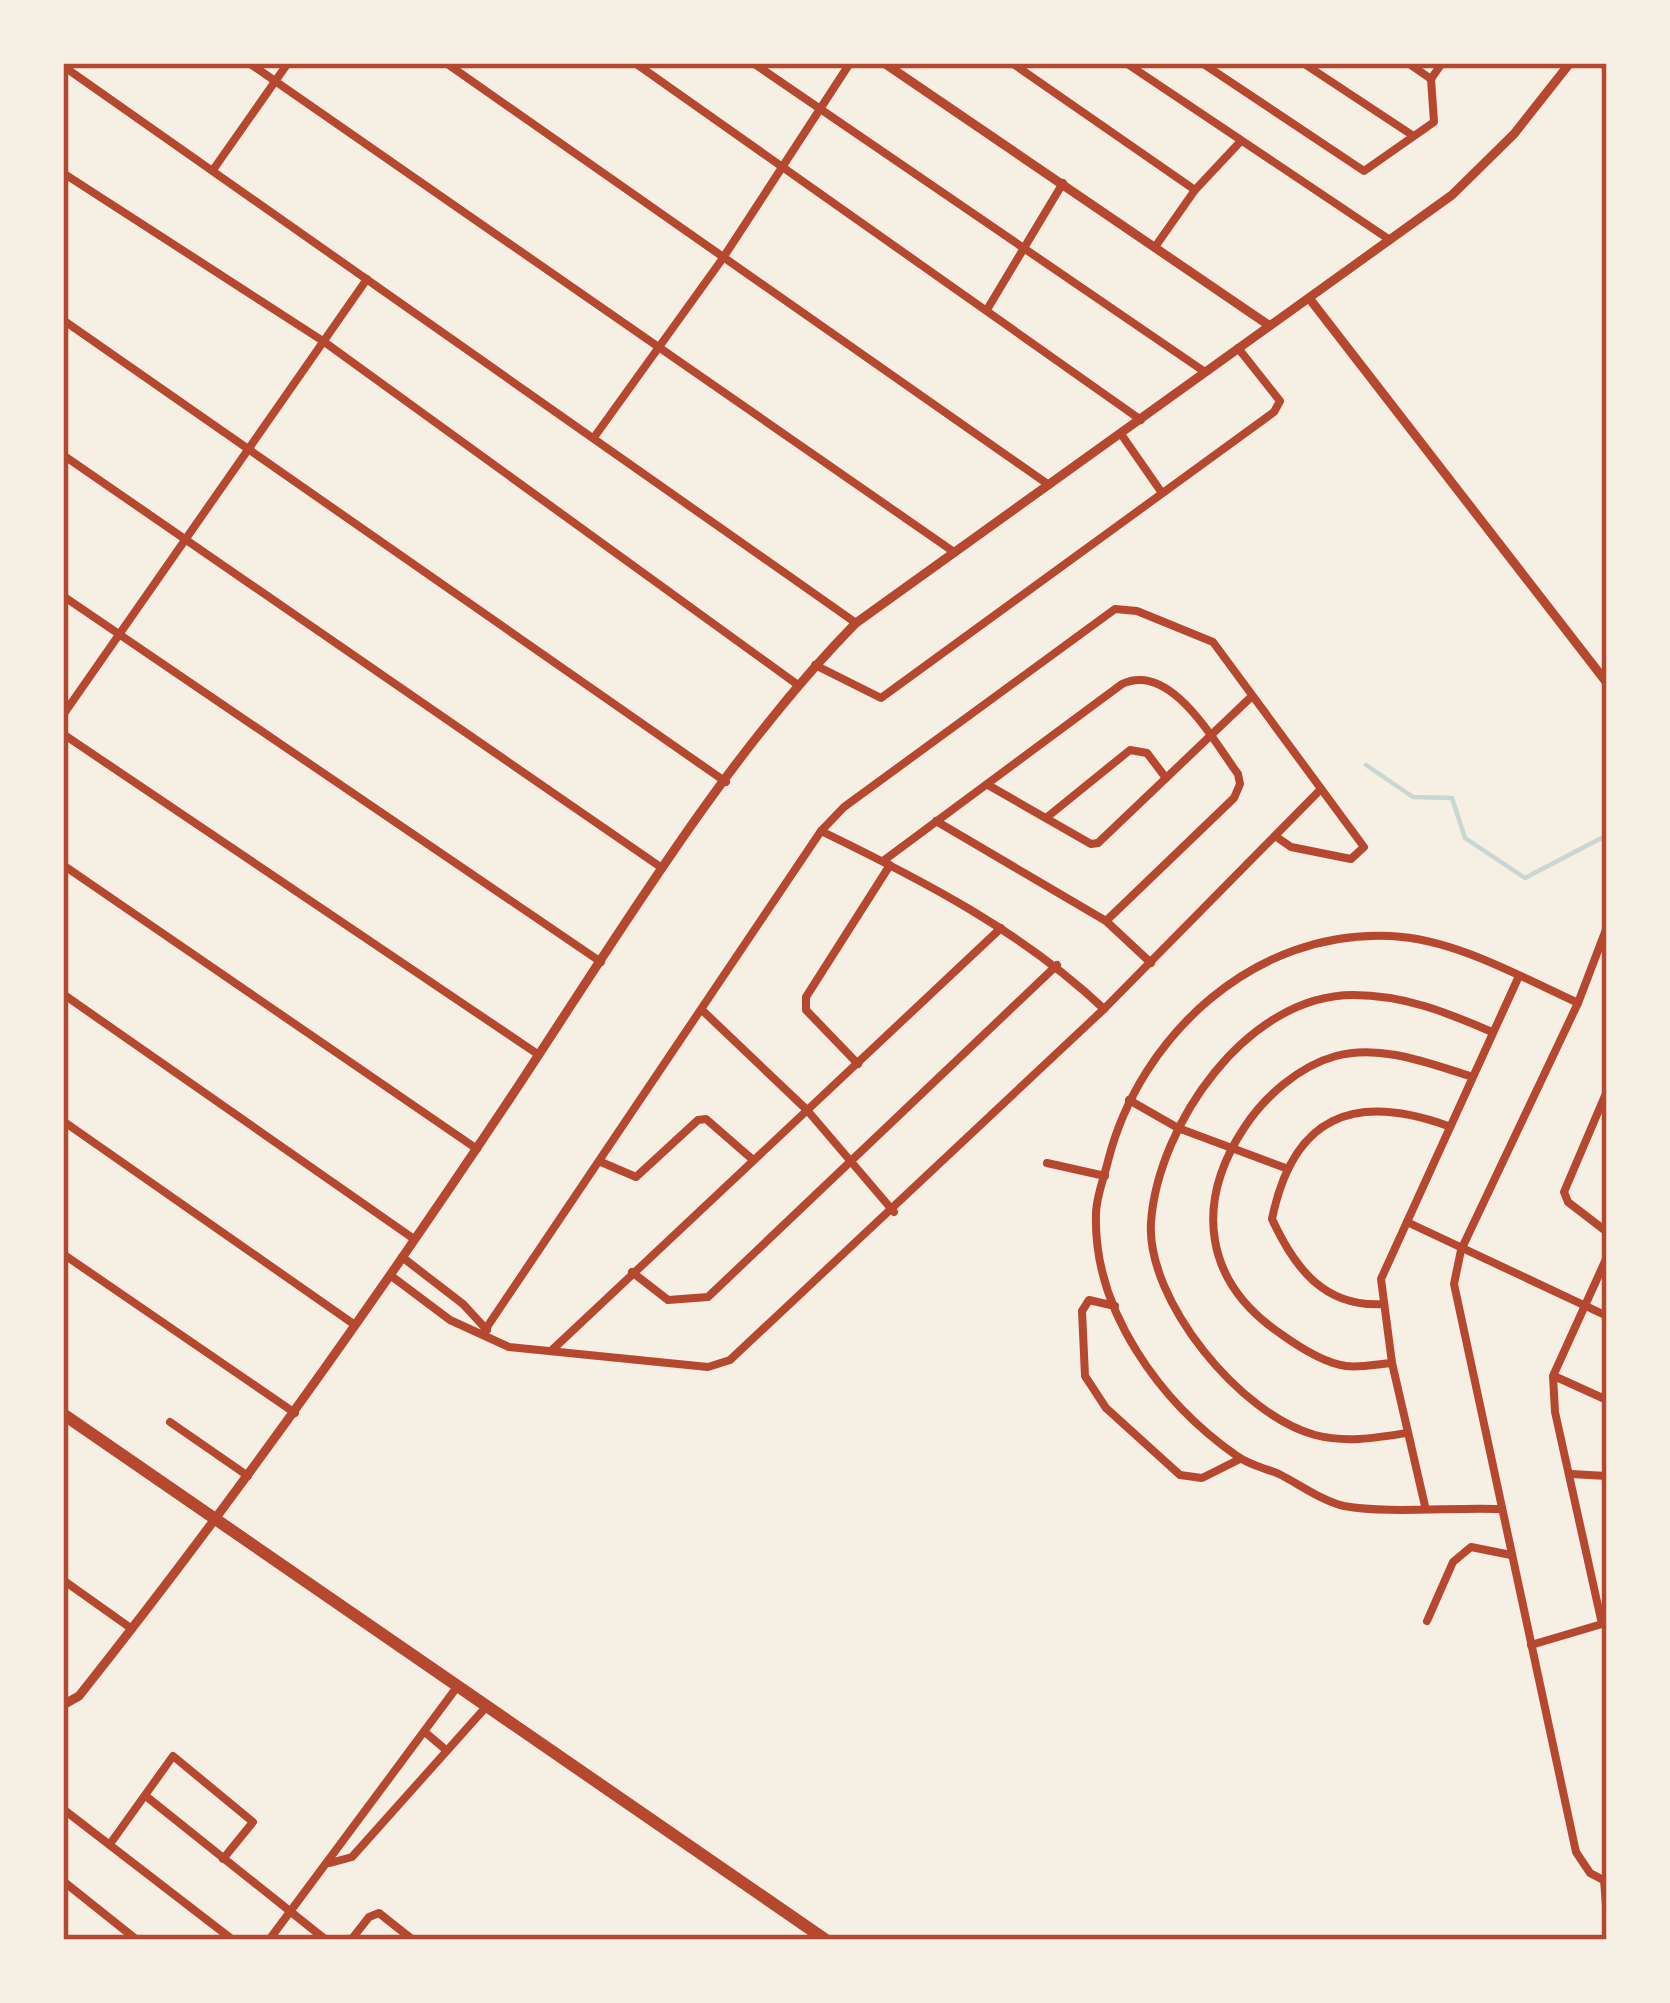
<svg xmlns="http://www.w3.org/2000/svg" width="1670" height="2003" font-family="Figtree,sans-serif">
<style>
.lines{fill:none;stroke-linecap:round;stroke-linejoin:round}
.stream{stroke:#c9d6d2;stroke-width:4.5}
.minor{stroke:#b5482f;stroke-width:8}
.tertiary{stroke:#b5482f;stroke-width:9}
.primary{stroke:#b5482f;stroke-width:12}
.neatline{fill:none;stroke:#b5482f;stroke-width:4.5}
</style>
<rect width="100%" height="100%" fill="#f6efe4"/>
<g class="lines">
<polyline class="stream" points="1366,765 1413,797 1452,798 1465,838 1525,878 1607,835"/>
<g class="minor">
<polyline points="249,63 954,552"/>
<polyline points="446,63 1049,485"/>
<polyline points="635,63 1141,420"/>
<polyline points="753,63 1205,372"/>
<polyline points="1012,63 1195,190"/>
<polyline points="1126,63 1390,240"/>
<polyline points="1202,63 1364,171 1434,122 1431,79 1442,63"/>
<polyline points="1303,63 1412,135"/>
<polyline points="1408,63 1431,79"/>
<polyline points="63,66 856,623"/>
<polyline points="213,170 288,63"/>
<polyline points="63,173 323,341 798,685"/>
<polyline points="1155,247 1195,190 1240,142"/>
<polyline points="988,308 1063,183"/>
<polyline points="63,320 726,782"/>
<polyline points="1121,434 1162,493"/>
<polyline points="595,436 723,258 850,63"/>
<polyline points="63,455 662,868"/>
<polyline points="63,596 601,962"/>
<polyline points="815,665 881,698 1274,412 1280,401 1238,348"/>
<polyline points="63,715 367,279"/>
<polyline points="63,734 539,1055"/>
<polyline points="988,785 1091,844 1098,843 1250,698"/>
<polyline points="1046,818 1130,750 1147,753 1166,778"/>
<polyline points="936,821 1106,921 1151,963"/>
<path d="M821,831c101,49 202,101 283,178"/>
<path d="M883,861l239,-177c49,-23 92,58 116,90l2,10 -6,14 -128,123"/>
<polyline points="63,865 477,1149"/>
<polyline points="1607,927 1578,1003 1461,1250 1454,1284 1576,1852 1590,1873 1607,1882"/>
<polyline points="63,994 414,1239"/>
<polyline points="703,1011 807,1110 894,1212"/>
<polyline points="858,1064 806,1010 806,997 890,865"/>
<polyline points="1607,1091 1564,1192 1568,1202 1607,1232"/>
<polyline points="1129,1100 1178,1128 1288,1169"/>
<polyline points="63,1121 355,1325"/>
<polyline points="601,1162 636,1177 698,1120 706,1119 752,1159"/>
<polyline points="1047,1163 1105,1176"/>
<polyline points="1407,1222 1607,1316"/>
<polyline points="63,1254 295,1413"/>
<polyline points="402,1257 463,1304 487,1330"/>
<polyline points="1607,1257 1553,1376 1555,1412 1602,1624 1607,1626"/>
<polyline points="632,1272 668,1300 708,1297 1057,965"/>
<polyline points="390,1275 450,1320 509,1347 708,1367 730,1360 1104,1009 1321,789"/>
<path d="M1384,1304c-59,4 -89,-35 -112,-85 21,-103 82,-127 176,-93"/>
<polyline points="1115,1306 1089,1300 1082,1311 1085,1376 1106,1408 1180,1475 1202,1478 1240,1459"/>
<polyline points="483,1333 821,831 844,807 1115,609 1137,611 1213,642 1364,847 1351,859 1291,847 1278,838"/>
<polyline points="552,1350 1001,928"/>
<path d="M1392,1363c-14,1 -32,5 -46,3 -22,-3 -47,-19 -65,-32 -77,-52 -87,-130 -37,-206 20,-31 55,-62 92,-72 44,-12 92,7 134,20"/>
<polyline points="1554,1376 1607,1400"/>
<polyline points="170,1422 248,1476"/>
<path d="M1406,1433c-31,5 -60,10 -91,2 -74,-20 -169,-134 -164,-213 7,-97 96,-227 202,-227 51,0 93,17 139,37"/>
<polyline points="1571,1474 1607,1476"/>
<polyline points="1425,1506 1392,1363 1381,1279 1519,976"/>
<path d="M1499,1509c-47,-2 -111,5 -155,-3 -22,-5 -45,-22 -65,-32 -14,-6 -30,-9 -42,-18 -76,-53 -144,-145 -141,-242 0,-17 8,-36 12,-53 32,-126 147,-232 283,-225 64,3 130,41 187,67"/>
<polyline points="63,1580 132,1629"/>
<polyline points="1427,1621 1453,1562 1471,1547 1511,1555"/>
<polyline points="1531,1645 1602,1624"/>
<polyline points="426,1733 446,1750"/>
<polyline points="147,1797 326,1940"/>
<polyline points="63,1809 233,1940"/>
<polyline points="110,1844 173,1756 253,1822 223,1859"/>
<polyline points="330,1863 352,1857 486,1707"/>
<polyline points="1604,1880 1607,1918"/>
<polyline points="63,1881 137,1940"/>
<polyline points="269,1940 457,1687"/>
<polyline points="351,1940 369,1917 379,1913 413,1940"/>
</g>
<g class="tertiary">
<polyline points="884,63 1267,324"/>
<polyline points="1309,298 1607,683"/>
<path d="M63,1705l16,-9c154,-194 293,-390 430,-596 105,-158 214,-342 347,-477l596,-428 62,-61 56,-71"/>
</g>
<polyline class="primary" points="63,1414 826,1940"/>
</g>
<rect width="1670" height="2003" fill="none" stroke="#f6efe4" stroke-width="132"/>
<rect x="66" y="66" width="1538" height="1871" class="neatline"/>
</svg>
